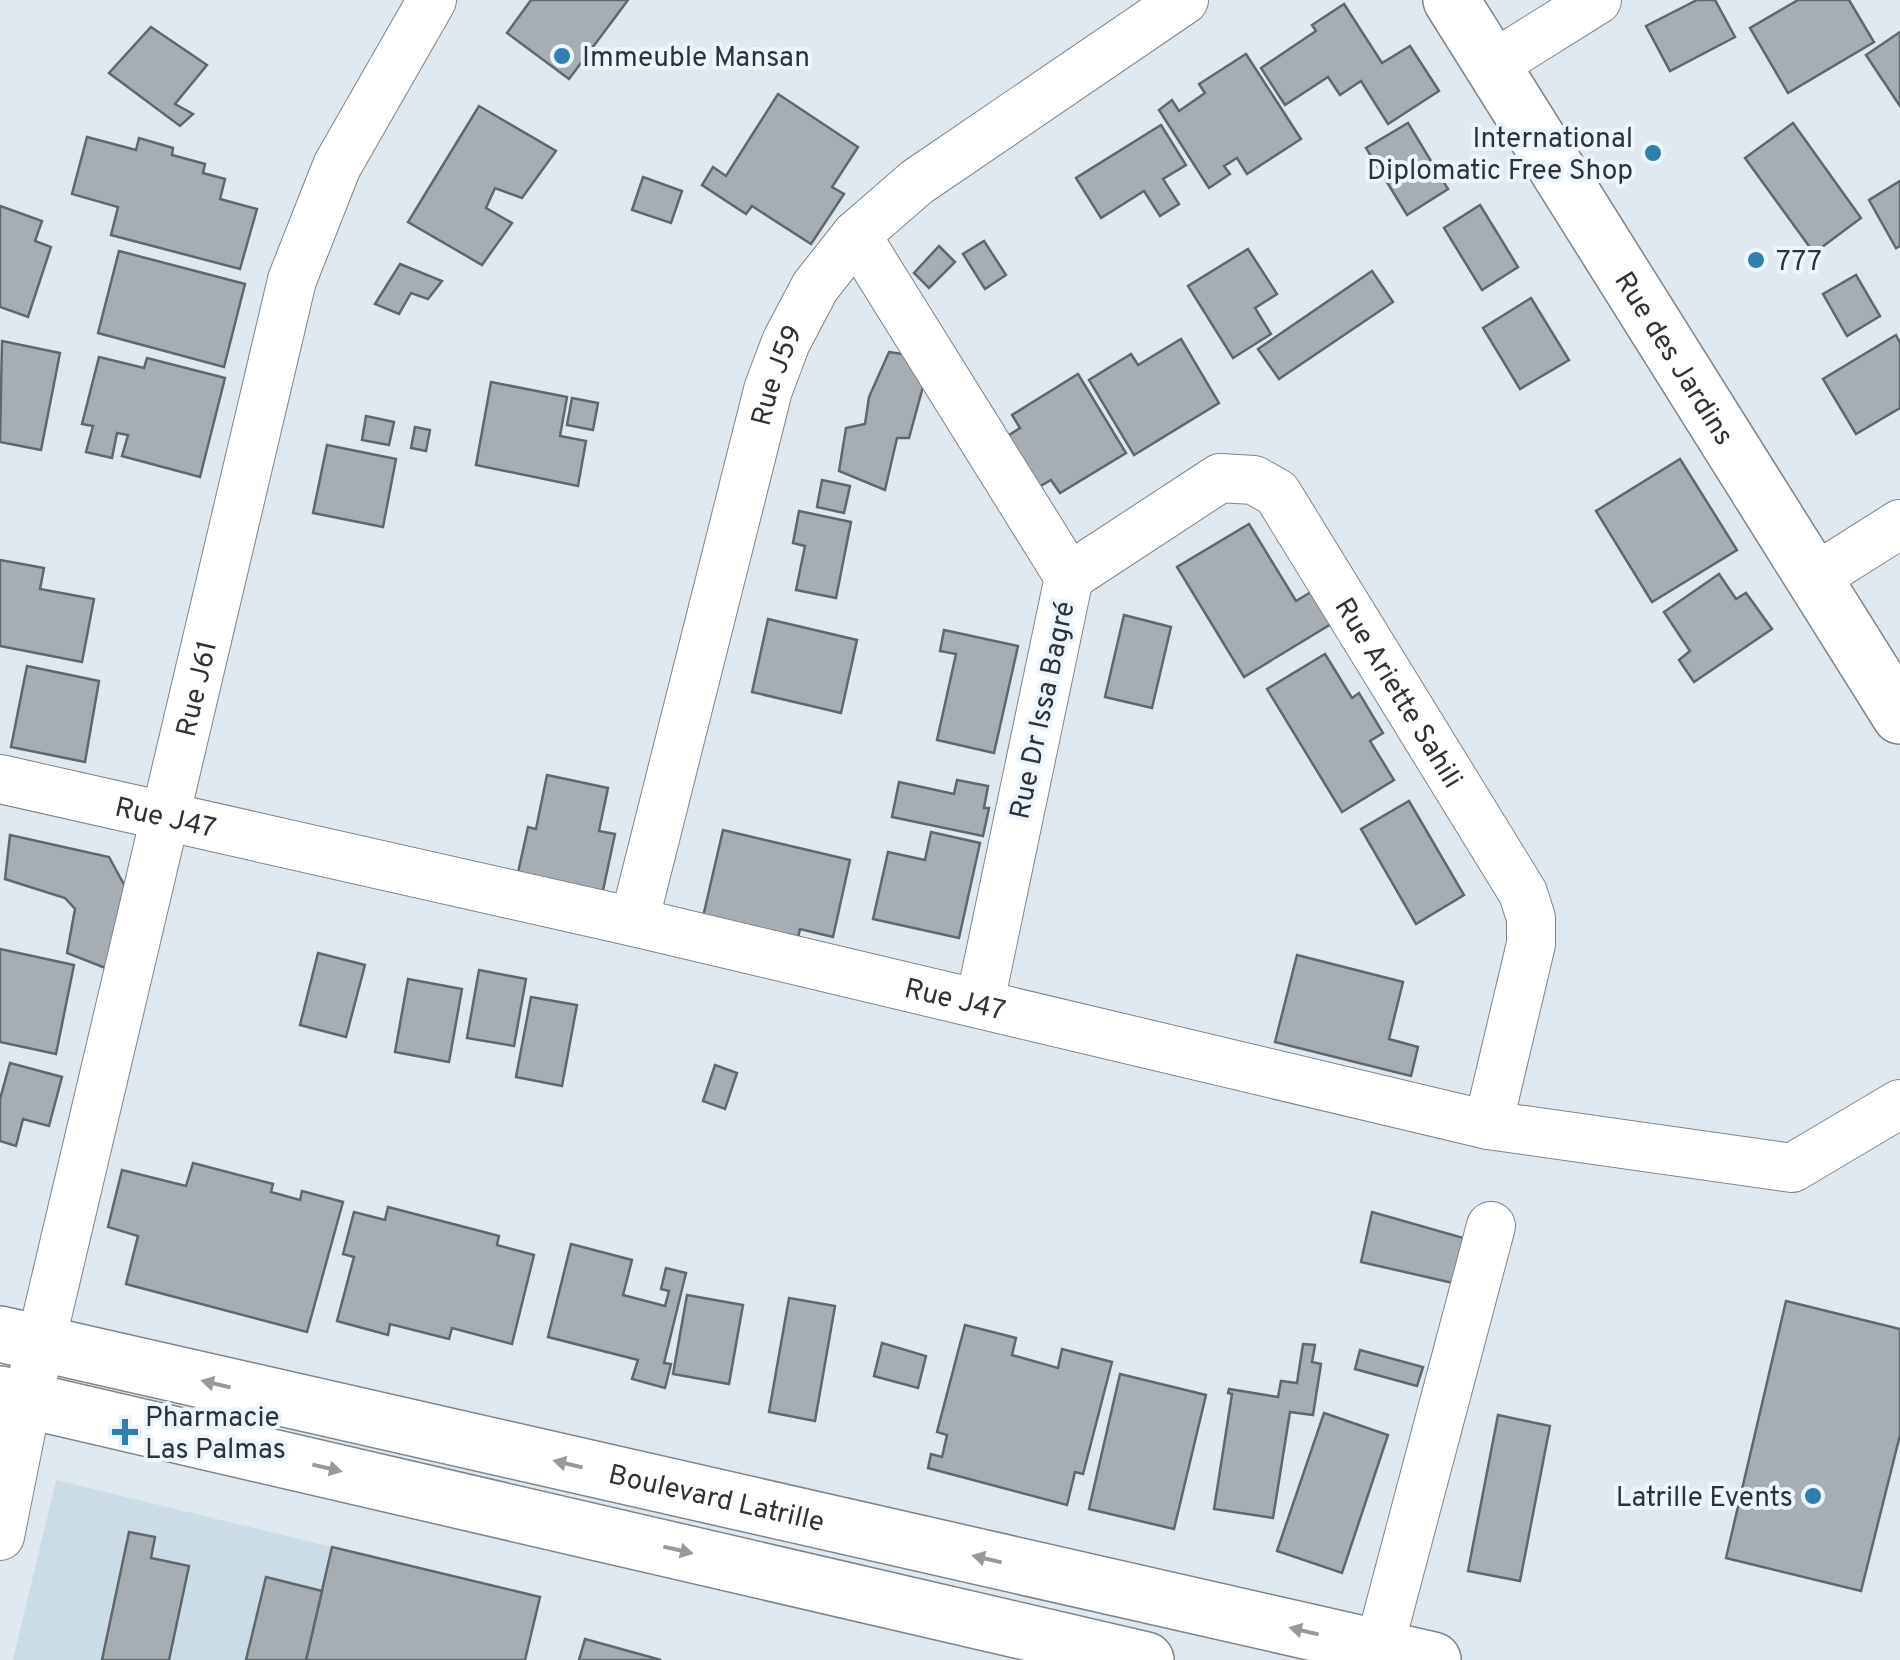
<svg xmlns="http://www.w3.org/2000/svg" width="1900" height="1660" font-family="Overpass,sans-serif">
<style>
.built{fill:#ccdce6}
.building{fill:#a6aeb4;stroke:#60676d;stroke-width:2.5}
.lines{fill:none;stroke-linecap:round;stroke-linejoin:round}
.minor-casing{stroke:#7e858b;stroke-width:50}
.major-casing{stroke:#7e858b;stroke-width:58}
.minor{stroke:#fff;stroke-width:48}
.major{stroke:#fff;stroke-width:55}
.oneway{fill:#97999a}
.poi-dot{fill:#307fb0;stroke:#ecf5fc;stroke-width:4}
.labels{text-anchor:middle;stroke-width:8;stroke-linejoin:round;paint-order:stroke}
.poi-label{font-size:28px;fill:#2f3335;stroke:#ecf5fc;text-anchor:start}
.street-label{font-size:28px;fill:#2f3335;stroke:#ecf5fc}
</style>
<rect width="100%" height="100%" fill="#dfe8ee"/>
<polygon class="built" points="56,1480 332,1547 306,1660 13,1660"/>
<g class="building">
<polygon points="531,0 628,0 569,79 507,33"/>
<polygon points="1697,0 1715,0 1735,37 1670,71 1646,26"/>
<polygon points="1798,0 1849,0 1874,42 1788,93 1750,28"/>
<polygon points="1344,4 1382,63 1410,46 1439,91 1388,124 1361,81 1340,95 1328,77 1285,105 1261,68 1316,31 1312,25"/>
<polygon points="151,27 207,65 175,104 193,114 180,126 109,73"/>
<polygon points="1900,32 1900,106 1866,55"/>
<polygon points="1246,54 1301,139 1247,174 1237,158 1224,166 1230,174 1209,188 1159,110 1172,100 1179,111 1205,93 1199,84"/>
<polygon points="778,94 858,147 832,187 844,194 811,244 752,206 746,214 702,185 713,167 726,176"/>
<polygon points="479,106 556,151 522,198 495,188 486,208 512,223 482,265 408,222"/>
<polygon points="1408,123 1448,189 1407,215 1366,148"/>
<polygon points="1793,123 1861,218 1814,253 1745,158"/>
<polygon points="1161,125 1186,165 1163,179 1179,204 1160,216 1144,191 1101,218 1076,178"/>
<polygon points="87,137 136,150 139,138 173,148 172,155 205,164 203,173 225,179 220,199 257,209 240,269 111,235 118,207 72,194"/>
<polygon points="643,177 682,191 671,223 632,210"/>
<polygon points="1900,181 1900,246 1896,248 1869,200"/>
<polygon points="1480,205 1518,267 1482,290 1444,228"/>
<polygon points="0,206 42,221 35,241 51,247 28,317 0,307"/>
<polygon points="984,241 1006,275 985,289 963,254"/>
<polygon points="939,246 955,262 929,288 914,273"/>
<polygon points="1248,249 1277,294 1255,308 1271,334 1233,358 1188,286"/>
<polygon points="119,251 245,284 224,367 98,333"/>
<polygon points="400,264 442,281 428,299 411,293 399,314 375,304"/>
<polygon points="1372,271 1393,302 1279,379 1258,349"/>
<polygon points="1856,275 1880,316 1847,336 1823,294"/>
<polygon points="1531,298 1569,360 1520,389 1483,328"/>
<polygon points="1896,335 1900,343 1900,408 1856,434 1823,379"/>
<polygon points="1181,339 1219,403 1134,455 1089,380 1131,354 1138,365"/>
<polygon points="2,341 60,353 41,450 0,442"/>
<polygon points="889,352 923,357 927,372 909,438 897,438 885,490 839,471 846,428 865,424 869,397"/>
<polygon points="99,357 144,368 147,358 225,378 200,477 122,456 128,435 117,433 112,458 86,452 93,426 82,424"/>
<polygon points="1078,374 1126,453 1060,493 1051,480 1027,494 997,443 1020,428 1012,415"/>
<polygon points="491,382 567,397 560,436 586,441 578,486 476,465"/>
<polygon points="572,398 598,403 593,430 567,425"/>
<polygon points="366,416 394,422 389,445 362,440"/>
<polygon points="415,427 430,430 426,451 411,448"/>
<polygon points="327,445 396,459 383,527 313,513"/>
<polygon points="1680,459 1737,550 1652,602 1596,511"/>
<polygon points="822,480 850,486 844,513 817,507"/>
<polygon points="799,511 851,522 836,598 796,590 805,546 793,543"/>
<polygon points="1249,524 1296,601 1311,592 1331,624 1244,677 1177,567"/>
<polygon points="0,560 44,568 40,589 94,599 82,662 0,646"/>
<polygon points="1719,574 1736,599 1746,593 1772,629 1694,682 1679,660 1690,651 1664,612"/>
<polygon points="1124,615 1171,627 1152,708 1105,697"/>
<polygon points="768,619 857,640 841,713 752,692"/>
<polygon points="944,630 1018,646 994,753 937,740 956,654 940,651"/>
<polygon points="1325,654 1352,698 1359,693 1383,733 1370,741 1394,780 1342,812 1267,689"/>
<polygon points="27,666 99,681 85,762 11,747"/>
<polygon points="547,775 608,788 599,831 615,834 602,895 517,877 528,827 536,829"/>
<polygon points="957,780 988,786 984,808 989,808 983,836 892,817 899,782 954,794"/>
<polygon points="1409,801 1464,895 1416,924 1361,829"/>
<polygon points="723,830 850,860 833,937 800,929 798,938 703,917"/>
<polygon points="931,832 980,843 959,938 873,919 888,852 925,860"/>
<polygon points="10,835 109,857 132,899 108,969 67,953 75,909 65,898 5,879"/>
<polygon points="0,949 74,965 56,1054 0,1042"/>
<polygon points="318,953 365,965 346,1037 300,1025"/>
<polygon points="1297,955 1403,982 1389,1039 1418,1047 1411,1076 1275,1042"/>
<polygon points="479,970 526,979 514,1046 467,1038"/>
<polygon points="408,979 462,989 449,1062 395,1052"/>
<polygon points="531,997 577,1005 562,1086 516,1077"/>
<polygon points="10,1063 62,1077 49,1126 23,1119 16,1146 0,1141 0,1099"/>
<polygon points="715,1065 737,1073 725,1109 703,1101"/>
<polygon points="193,1163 273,1184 271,1192 300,1200 302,1191 343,1202 307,1332 126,1284 138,1236 108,1227 122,1170 186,1186"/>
<polygon points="388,1207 499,1236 497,1245 534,1255 512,1344 452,1328 449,1339 390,1324 388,1335 337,1321 354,1257 343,1254 354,1212 385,1220"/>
<polygon points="1372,1212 1467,1239 1453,1283 1361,1262"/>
<polygon points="571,1244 632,1260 623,1295 665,1306 669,1291 661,1289 666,1268 686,1273 664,1363 671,1364 665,1388 632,1379 638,1360 548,1337"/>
<polygon points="687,1295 743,1305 729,1384 673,1374"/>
<polygon points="789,1298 835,1306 815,1421 769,1412"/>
<polygon points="1786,1301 1900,1329 1900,1435 1861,1591 1726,1558"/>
<polygon points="965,1325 1016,1338 1012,1355 1058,1368 1062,1349 1112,1362 1083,1474 1075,1472 1067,1505 928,1468 931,1454 942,1457 947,1435 937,1432"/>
<polygon points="882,1343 926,1356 918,1388 874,1376"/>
<polygon points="1303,1344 1315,1345 1312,1362 1321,1364 1313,1415 1290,1412 1273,1518 1214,1509 1232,1394 1228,1393 1229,1389 1278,1397 1281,1381 1297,1383"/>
<polygon points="1360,1350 1423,1367 1417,1386 1355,1369"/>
<polygon points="1120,1374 1206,1395 1174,1529 1089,1509"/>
<polygon points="1324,1413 1388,1435 1342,1573 1277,1551"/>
<polygon points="1498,1415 1550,1426 1520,1581 1468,1571"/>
<polygon points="129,1532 155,1537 151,1558 189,1566 169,1660 102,1660"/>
<polygon points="332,1547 540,1597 525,1660 306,1660"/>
<polygon points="266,1577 322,1591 306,1660 246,1660"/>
<polygon points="585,1639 661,1660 579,1660"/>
</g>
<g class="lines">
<defs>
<g id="minor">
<polyline points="1493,65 1597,0"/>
<polyline points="856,235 1069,577 980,1002"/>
<path id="s1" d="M1069,577l151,-99 34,2 23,13 246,400 8,25v26l-43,181"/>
<polyline points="1813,579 1900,524"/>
<path id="s2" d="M0,779l634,143 854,203 304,43 108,-64"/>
<path id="s3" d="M634,922l134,-532 18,-48 29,-55 41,-52 61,-53 267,-182"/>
<path id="s4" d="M0,1536l27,-135 265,-1121 45,-114 95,-166"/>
<polyline points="1379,1648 1491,1226"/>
</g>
<g id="major">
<path id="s5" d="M1451,0l449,716"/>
<path id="s6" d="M0,1334l1433,326"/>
<polyline points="0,1394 1146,1660"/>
</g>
</defs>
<use href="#minor" class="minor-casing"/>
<use href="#major" class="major-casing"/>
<use href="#minor" class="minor"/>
<use href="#major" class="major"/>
</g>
<defs><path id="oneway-solid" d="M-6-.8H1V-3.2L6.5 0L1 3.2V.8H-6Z" transform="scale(2.5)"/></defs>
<g class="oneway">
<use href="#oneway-solid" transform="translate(216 1384) rotate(-167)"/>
<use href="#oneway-solid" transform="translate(568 1464) rotate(-167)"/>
<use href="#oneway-solid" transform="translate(327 1468) rotate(13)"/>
<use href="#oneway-solid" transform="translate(678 1550) rotate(13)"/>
<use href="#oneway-solid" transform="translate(987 1559) rotate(-167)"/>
<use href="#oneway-solid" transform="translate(1304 1631) rotate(-167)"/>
</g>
<g class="poi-dot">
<circle cx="562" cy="56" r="10"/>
<circle cx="1653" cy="153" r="10"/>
<circle cx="1756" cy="260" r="10"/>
<path d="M120 1417h10v10h10v10h-10v10h-10v-10h-10v-10h10z"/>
<circle cx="1813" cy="1496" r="10"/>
</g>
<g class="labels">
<g class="poi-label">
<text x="582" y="66">Immeuble Mansan</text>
<text x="1633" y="147" text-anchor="end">International<tspan x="1633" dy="32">Diplomatic Free Shop</tspan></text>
<text x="1776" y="270">777</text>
<text x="145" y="1426">Pharmacie<tspan x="145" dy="32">Las Palmas</tspan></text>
<text x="1793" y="1506" text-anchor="end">Latrille Events</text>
</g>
<g class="street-label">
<text dy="10" stroke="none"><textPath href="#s5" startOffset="422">Rue des Jardins</textPath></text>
<text dy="10" stroke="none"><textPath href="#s3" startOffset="565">Rue J59</textPath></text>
<text dy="10" stroke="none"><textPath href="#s4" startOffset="870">Rue J61</textPath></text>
<text dy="10" stroke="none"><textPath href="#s1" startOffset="475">Rue Ariette Sahili</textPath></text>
<text transform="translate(1041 710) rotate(-78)" y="10">Rue Dr Issa Bagré</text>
<text dy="10" stroke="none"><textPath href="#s2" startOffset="170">Rue J47</textPath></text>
<text dy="10" stroke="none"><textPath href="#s2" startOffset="980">Rue J47</textPath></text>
<text dy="10" stroke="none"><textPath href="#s6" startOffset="735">Boulevard Latrille</textPath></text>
</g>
</g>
</svg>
